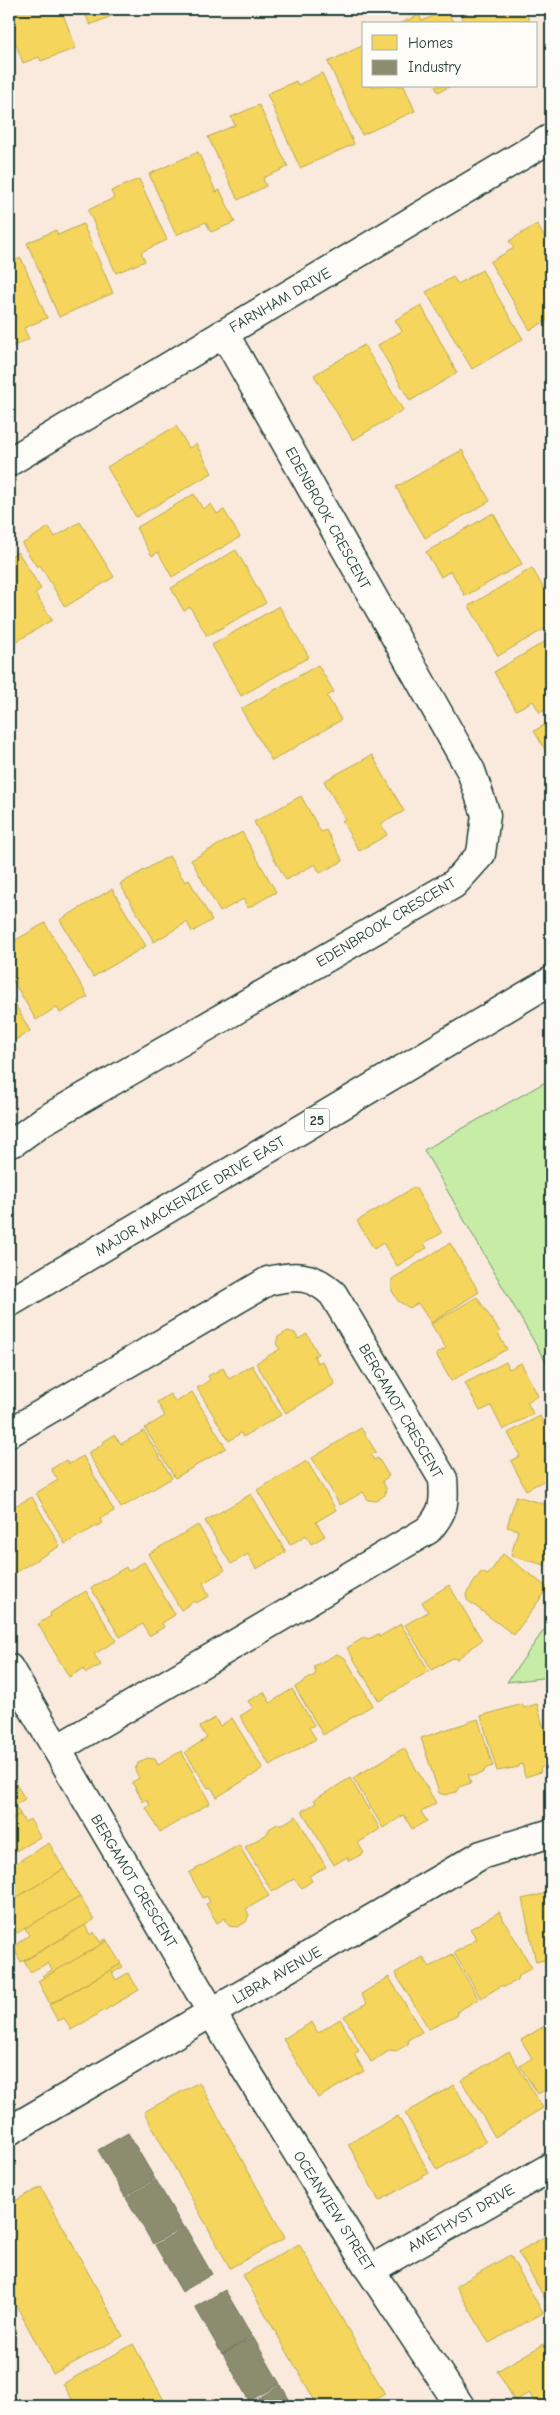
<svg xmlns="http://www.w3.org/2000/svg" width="560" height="2415" font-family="'Comic Neue',sans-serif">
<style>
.green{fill:#c6eca6;stroke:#72946d}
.homes{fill:#f6d55c;stroke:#b6a750}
.industry{fill:#8c8c6e;stroke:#6b745d}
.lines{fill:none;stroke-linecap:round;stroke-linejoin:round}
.minor-casing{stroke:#1f3d34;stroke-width:31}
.primary-casing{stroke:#1f3d34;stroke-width:31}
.minor{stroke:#fdfcf7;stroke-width:28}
.primary{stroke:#fdfcf7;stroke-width:28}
.labels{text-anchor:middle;stroke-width:5;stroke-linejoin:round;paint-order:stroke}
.shield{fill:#fdfcf7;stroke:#62766e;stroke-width:1}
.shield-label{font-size:14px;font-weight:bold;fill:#1f3d34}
.street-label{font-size:15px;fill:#1f3d34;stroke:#fdfcf7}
</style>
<rect width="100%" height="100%" fill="#f9eadd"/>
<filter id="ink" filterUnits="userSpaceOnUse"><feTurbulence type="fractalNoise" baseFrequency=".02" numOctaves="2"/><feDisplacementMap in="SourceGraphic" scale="10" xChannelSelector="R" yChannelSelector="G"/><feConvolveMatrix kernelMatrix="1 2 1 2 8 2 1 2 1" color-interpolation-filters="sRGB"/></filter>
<g filter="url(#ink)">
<g class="green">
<polygon points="551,1079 551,1371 424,1150"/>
<polygon points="551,1620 551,1677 507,1682"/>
</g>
<g class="homes">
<polygon points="9,9 61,9 76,48 41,61 39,57 23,63 9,26"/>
<polygon points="83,9 128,9 90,25"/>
<polygon points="458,9 524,9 531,24 465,24"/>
<polygon points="447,10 454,24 399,24 419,15 422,21"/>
<polygon points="364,45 364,86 404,86 415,111 362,135 328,62"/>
<polygon points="322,73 354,144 300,168 267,94 296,81 298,85"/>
<polygon points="435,86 451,86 438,92"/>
<polygon points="259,105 288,167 263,178 266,186 238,200 208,137 235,125 231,117"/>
<polygon points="198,152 216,192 220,190 235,222 211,232 206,222 176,235 149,174"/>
<polygon points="139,179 167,240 141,252 145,261 116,273 88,210 114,198 111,191"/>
<polygon points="83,224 113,293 59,317 27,243 56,230 58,235"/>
<polygon points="537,224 551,249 551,318 530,330 490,262 514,248 509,241"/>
<polygon points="21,258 47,318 24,328 29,339 9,348 9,263"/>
<polygon points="482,270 523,339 472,369 426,292 453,277 458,284"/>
<polygon points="421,305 457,373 410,401 378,345 402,331 395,320"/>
<polygon points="364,345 403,410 353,440 314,375"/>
<polygon points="176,426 189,448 196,444 212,473 136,517 107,467"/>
<polygon points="462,450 490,501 425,538 396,487"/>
<polygon points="194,494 203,509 211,504 217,514 224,510 240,537 172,577 158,552 152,556 136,528"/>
<polygon points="493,513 522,564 465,596 451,571 441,577 426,552"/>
<polygon points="80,522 114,577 65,607 40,565 37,567 22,544 49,527 55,537"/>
<polygon points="236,550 266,603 207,636 190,607 184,611 171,588"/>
<polygon points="18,552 41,589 35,593 52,620 9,646 9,557"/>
<polygon points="532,568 551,601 551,625 498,656 469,606"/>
<polygon points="279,606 309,657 241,696 212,645"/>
<polygon points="551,638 551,706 540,713 533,701 516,710 494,672"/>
<polygon points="318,665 334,692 327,696 341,720 272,761 241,709"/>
<polygon points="551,721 551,760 534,731"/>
<polygon points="372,755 404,811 381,824 387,835 359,851 342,821 345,819 324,781"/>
<polygon points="301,796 321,832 326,830 343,861 320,873 315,864 286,880 254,822"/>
<polygon points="242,832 276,892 248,908 243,899 220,912 191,860"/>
<polygon points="169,856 185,882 189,880 212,920 192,932 187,922 154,942 120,884"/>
<polygon points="112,889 146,946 93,977 60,920"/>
<polygon points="45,923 88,997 60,1013 57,1007 36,1020 9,974 9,944"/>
<polygon points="9,993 30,1031 9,1044"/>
<polygon points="415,1187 442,1233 424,1243 427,1248 397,1266 383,1243 374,1249 357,1221"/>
<polygon points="450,1243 479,1292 431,1323 418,1303 410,1308 398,1301 392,1291 392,1279"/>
<polygon points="477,1297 500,1332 498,1334 507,1349 451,1381 436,1354 446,1348 431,1324"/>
<polygon points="288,1331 295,1333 298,1339 307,1334 318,1354 314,1356 317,1363 322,1361 335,1384 286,1413 256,1363 280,1349 276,1344 278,1337"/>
<polygon points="506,1362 509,1369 521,1363 538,1396 527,1402 533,1414 503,1430 491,1406 480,1411 465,1383"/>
<polygon points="252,1365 281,1415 243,1437 241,1433 229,1441 197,1388 210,1380 208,1376 223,1368 229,1379"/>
<polygon points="192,1392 226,1448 175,1478 145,1428 165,1416 157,1402 170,1394 176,1402"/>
<polygon points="540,1416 544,1425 551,1421 551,1477 526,1490 511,1461 520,1456 508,1433"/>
<polygon points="361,1428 376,1452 371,1455 374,1460 378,1458 389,1476 382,1481 386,1488 385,1495 376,1501 368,1500 363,1492 340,1505 312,1458"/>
<polygon points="144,1431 172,1478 121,1508 88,1453 104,1444 103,1442 114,1435 121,1444"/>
<polygon points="83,1456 114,1511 100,1519 102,1523 65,1544 36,1493 58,1480 51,1469 66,1460 69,1464"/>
<polygon points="307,1461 336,1510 316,1522 325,1536 311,1544 306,1535 290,1545 257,1490"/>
<polygon points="251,1494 286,1552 256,1569 248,1554 231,1564 205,1521"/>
<polygon points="516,1496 551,1506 551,1555 548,1554 545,1565 511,1556 518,1530 507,1527"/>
<polygon points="32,1497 60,1546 9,1576 9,1509"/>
<polygon points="198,1525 225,1570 203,1583 209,1596 196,1603 194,1601 181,1610 148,1554"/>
<polygon points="503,1554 548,1588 514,1635 467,1600 466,1594 481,1572 488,1575"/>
<polygon points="144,1562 175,1615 162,1623 164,1627 149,1636 143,1624 120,1637 91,1588 126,1567 128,1571"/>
<polygon points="449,1585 482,1640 457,1659 452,1658 432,1670 405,1625 428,1612 422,1602"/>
<polygon points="86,1591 116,1641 94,1654 101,1665 86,1673 83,1669 69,1677 38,1624 51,1616 50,1613"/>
<polygon points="401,1624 429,1671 379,1701 347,1648 365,1637 367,1640 378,1634 379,1637"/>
<polygon points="337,1654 345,1658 373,1705 323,1735 295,1687 316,1674 314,1666"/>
<polygon points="292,1689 314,1725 309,1728 316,1739 270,1766 240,1716 253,1708 248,1701 264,1692 270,1703"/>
<polygon points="522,1704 524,1708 537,1704 551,1753 551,1764 540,1768 541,1772 525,1777 522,1764 519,1765 519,1767 497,1771 481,1716"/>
<polygon points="215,1718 220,1726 232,1718 263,1769 217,1797 211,1787 208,1788 185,1752 207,1738 200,1727"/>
<polygon points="478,1719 493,1766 486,1768 483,1773 473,1776 468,1774 471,1783 459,1787 456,1792 445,1795 439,1793 421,1738"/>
<polygon points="404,1748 436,1803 421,1812 427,1821 412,1829 404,1815 383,1828 353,1778"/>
<polygon points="181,1751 210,1803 160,1832 146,1808 150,1805 146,1799 143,1802 132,1782 139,1778 135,1770 138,1763 147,1758 155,1759 158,1765"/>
<polygon points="350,1778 380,1829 358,1843 364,1853 349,1861 347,1857 334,1865 302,1811 316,1803 314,1800"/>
<polygon points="15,1782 25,1799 15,1805 20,1814 9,1821 9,1786"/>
<polygon points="20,1814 25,1822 30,1819 40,1837 9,1855 9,1821"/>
<polygon points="296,1816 326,1867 309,1876 312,1881 302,1888 294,1879 272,1892 245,1847 267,1834 269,1829 277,1824 283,1824"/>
<polygon points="49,1843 64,1869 9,1902 9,1867"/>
<polygon points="239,1845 269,1896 246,1909 249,1915 246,1922 237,1927 229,1926 225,1918 217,1923 206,1904 210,1902 207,1896 203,1898 189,1873"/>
<polygon points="64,1869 80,1897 17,1933 9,1922 9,1902"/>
<polygon points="551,1892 551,1960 549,1959 536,1962 522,1899"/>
<polygon points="80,1897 94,1920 21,1962 13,1947 29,1935 25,1928"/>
<polygon points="499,1912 532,1968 519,1975 518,1980 506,1986 501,1986 481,1998 454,1953 477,1939 470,1929"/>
<polygon points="85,1925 90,1935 94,1932 100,1942 106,1939 107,1941 44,1978 42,1976 52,1970 48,1963 30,1972 24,1961"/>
<polygon points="107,1941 121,1964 50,2004 38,1981"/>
<polygon points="452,1954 479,1999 458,2011 457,2016 429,2029 395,1973 423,1957 430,1967"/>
<polygon points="121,1964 123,1967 112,1973 116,1980 128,1973 139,1990 71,2030 64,2018 58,2021 49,2005"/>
<polygon points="389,1977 422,2032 409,2039 408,2044 396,2051 391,2050 371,2062 344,2016 367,2003 361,1994"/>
<polygon points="340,2019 359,2051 354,2054 364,2071 318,2098 283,2039 312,2022 318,2033"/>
<polygon points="551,2022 551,2086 538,2094 520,2066 532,2058 521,2040"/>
<polygon points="509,2051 543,2108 495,2137 461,2080"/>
<polygon points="199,2082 285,2238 230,2268 144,2112"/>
<polygon points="454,2085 486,2142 437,2170 405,2113"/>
<polygon points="398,2116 429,2173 379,2201 348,2144"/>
<polygon points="41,2187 123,2336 53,2374 9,2292 9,2204"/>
<polygon points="551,2233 551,2306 550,2307 518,2252"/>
<polygon points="299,2244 385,2394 363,2406 318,2406 243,2275"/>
<polygon points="510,2255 543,2313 489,2343 456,2286"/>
<polygon points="551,2340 551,2406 537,2406 529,2393 515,2401 497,2371"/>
<polygon points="133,2344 167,2406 76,2406 63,2384"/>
<polygon points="402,2400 405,2406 389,2406"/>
</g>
<g class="industry">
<polygon points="128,2133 155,2179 125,2197 98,2150"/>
<polygon points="156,2180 183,2227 153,2244 126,2198"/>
<polygon points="185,2227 212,2274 182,2292 155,2245"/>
<polygon points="225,2290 252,2336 222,2354 195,2307"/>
<polygon points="253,2337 280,2384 249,2401 223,2354"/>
<polygon points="281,2385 293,2406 252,2406 250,2403"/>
</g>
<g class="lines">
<defs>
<g id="minor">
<polyline points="9,462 551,138"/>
<polyline points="9,1143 14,1142 43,1121 454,884 481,854 486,815 471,771 224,333"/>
<path d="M9,1433l259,-152c27,-6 44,-7 65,13l110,185c2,24 1,33 -15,51l-371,219"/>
<polyline points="9,1668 238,2057 370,2270 460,2406"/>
<polyline points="9,2131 481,1855 551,1833"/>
<polyline points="370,2270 551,2167"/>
</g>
<polyline id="primary" points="9,1303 551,981"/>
</defs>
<use href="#minor" class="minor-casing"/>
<use href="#primary" class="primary-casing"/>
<use href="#minor" class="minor"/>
<use href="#primary" class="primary"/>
</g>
</g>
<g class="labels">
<rect class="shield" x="304.5" y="1108.5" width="25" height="23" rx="4"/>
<g class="shield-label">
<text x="317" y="1125">25</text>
</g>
<g class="street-label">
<text transform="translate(280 300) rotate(-30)" y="5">FARNHAM DRIVE</text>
<text transform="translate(328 518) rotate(61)" y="5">EDENBROOK CRESCENT</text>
<text transform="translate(386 922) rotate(-31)" y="5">EDENBROOK CRESCENT</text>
<text transform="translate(190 1196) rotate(-31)" y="5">MAJOR MACKENZIE DRIVE EAST</text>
<text transform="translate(401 1411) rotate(60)" y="5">BERGAMOT CRESCENT</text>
<text transform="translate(134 1881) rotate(59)" y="5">BERGAMOT CRESCENT</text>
<text transform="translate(277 1975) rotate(-30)" y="5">LIBRA AVENUE</text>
<text transform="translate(334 2211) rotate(58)" y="5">OCEANVIEW STREET</text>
<text transform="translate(461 2218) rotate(-30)" y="5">AMETHYST DRIVE</text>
</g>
</g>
<rect width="560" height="2415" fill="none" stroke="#fdfcf7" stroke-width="30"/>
<rect x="15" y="15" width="530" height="2385" fill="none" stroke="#1f3d34" stroke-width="2" filter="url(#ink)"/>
<rect x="362" y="22" width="175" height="65" fill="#fdfcf7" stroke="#a4b0a9"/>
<rect x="372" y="35" width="25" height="15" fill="#f6d55c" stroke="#a4b0a9"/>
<text x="408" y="48" font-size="15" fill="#1f3d34">Homes</text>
<rect x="372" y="60" width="25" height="15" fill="#8c8c6e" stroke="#a4b0a9"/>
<text x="408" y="72" font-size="15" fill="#1f3d34">Industry</text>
</svg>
